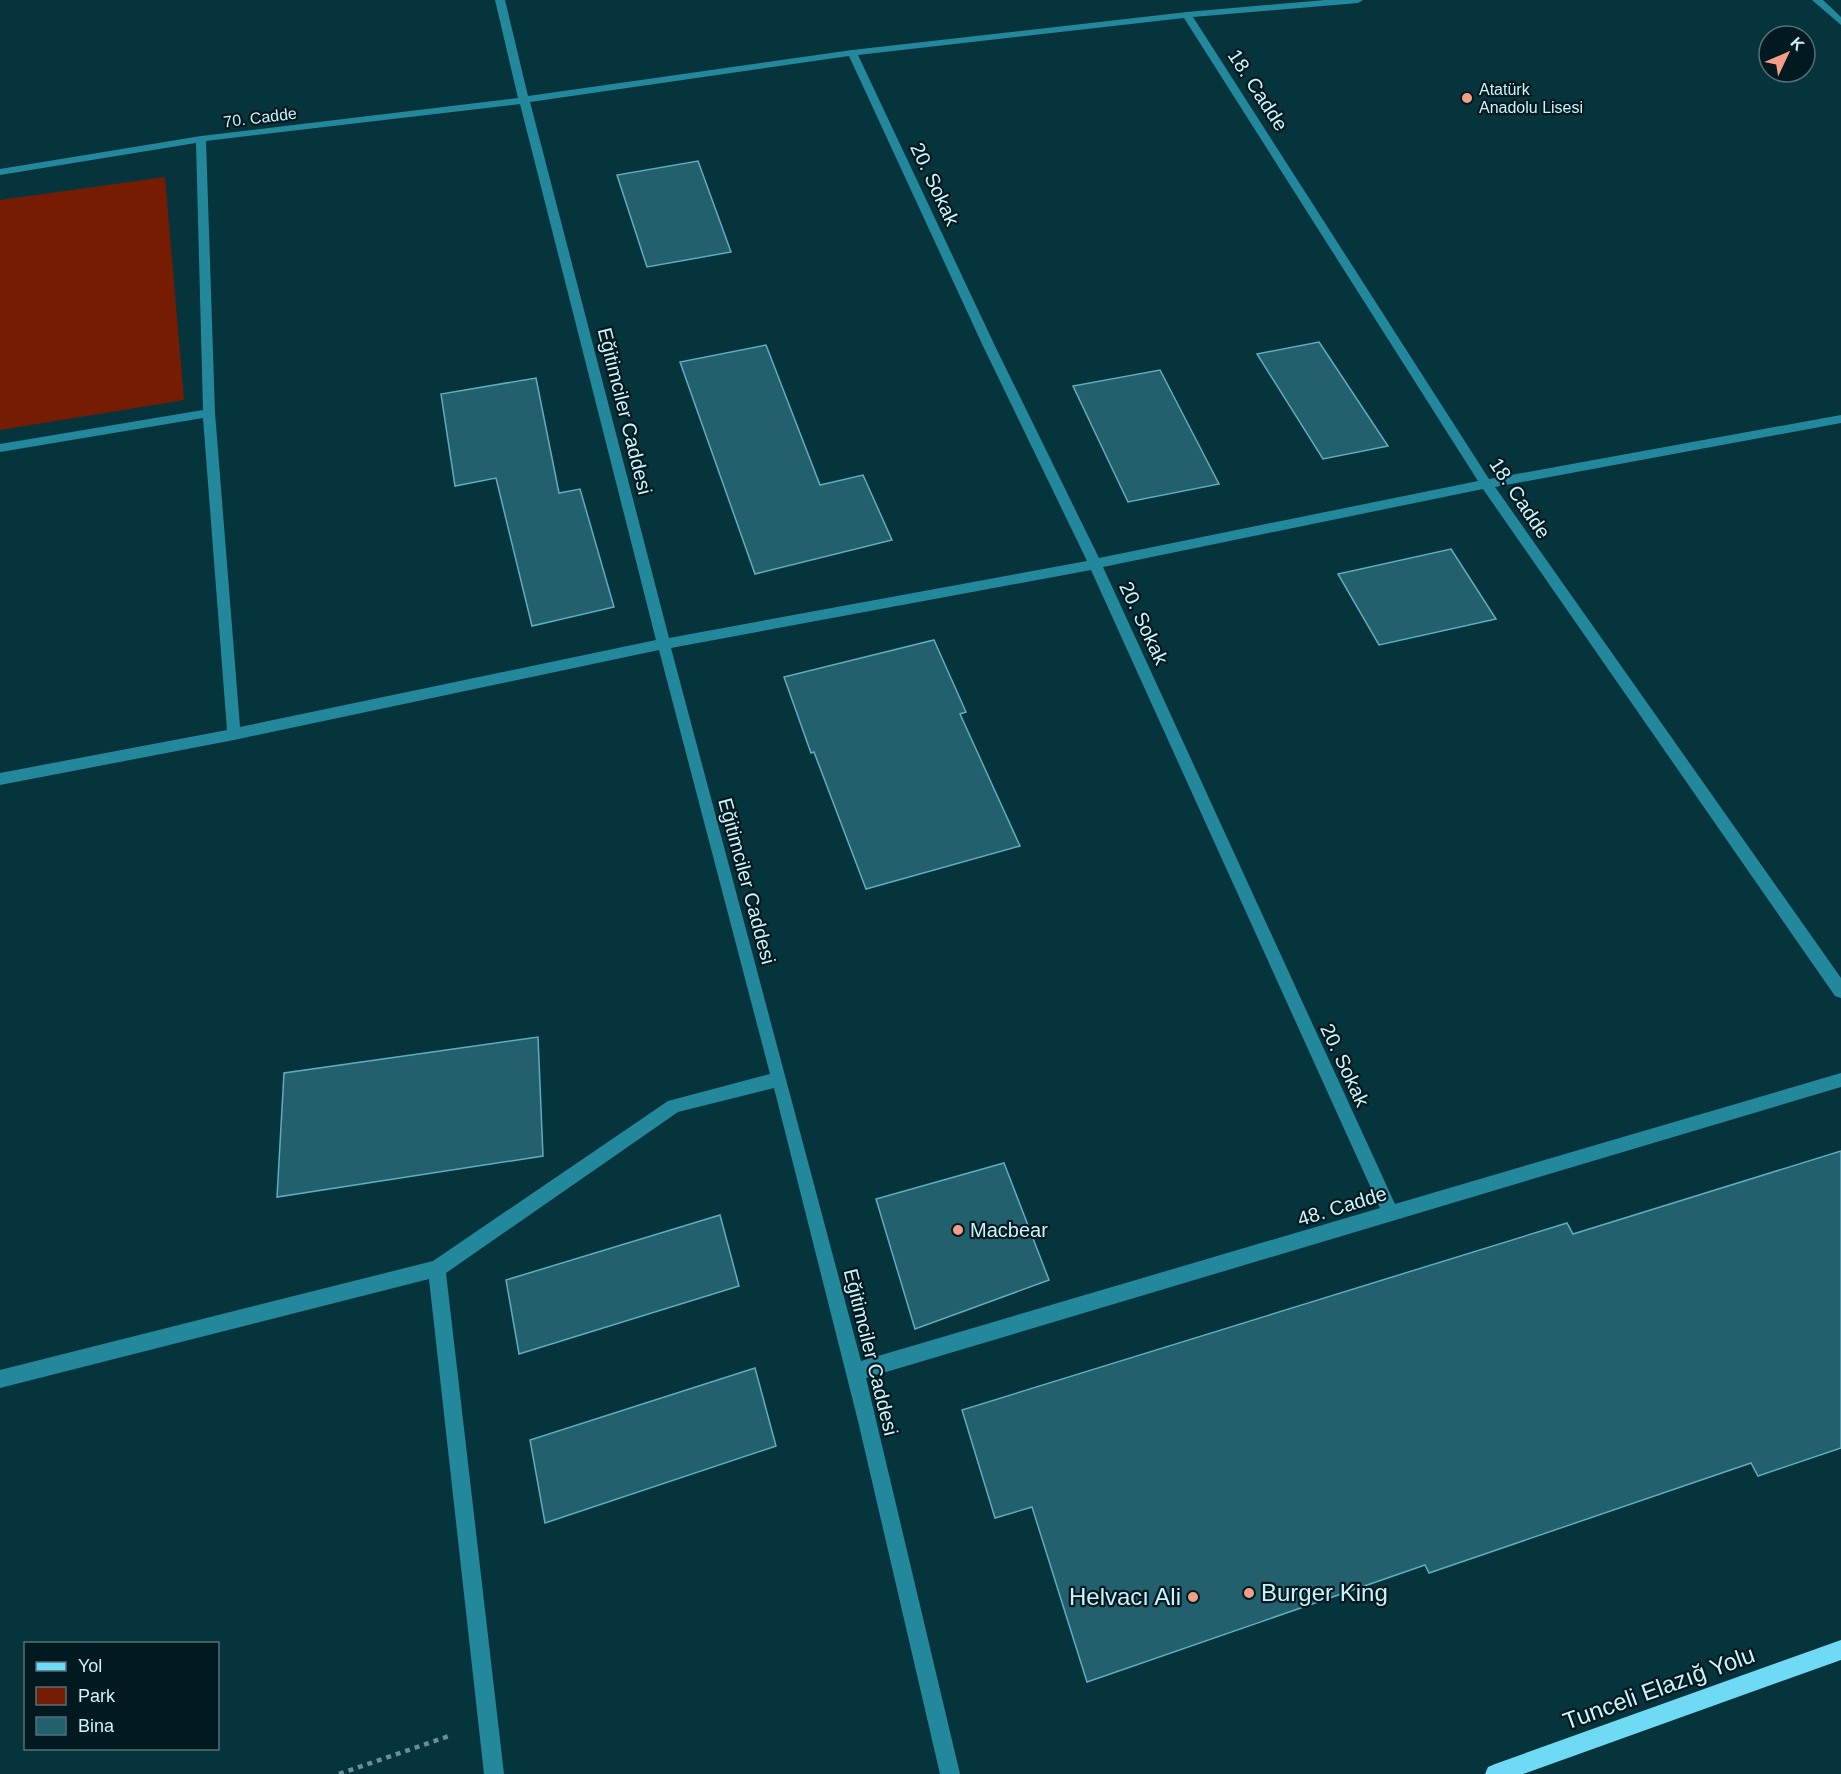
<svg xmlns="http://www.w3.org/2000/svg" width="1841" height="1774" font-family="Arial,sans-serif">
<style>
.green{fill:#761c02}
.building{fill:#23606d;stroke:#5fadc0;stroke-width:1.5}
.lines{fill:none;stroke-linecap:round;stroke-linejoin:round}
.path{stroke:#669099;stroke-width:4.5;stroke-dasharray:5 5;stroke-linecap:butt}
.minor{fill:#24889d;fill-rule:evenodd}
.major{fill:#6edaf3;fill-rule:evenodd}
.poi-dot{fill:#f49e88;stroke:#021a1f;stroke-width:2}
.labels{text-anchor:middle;stroke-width:4.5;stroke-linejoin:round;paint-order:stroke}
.far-poi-label{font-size:16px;fill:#ccf2fb;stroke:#021a1f;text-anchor:start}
.far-street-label{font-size:16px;fill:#ccf2fb;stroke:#021a1f}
.street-label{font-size:20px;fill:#ccf2fb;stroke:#021a1f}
.poi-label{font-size:20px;fill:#ccf2fb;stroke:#021a1f;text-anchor:start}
.near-poi-label{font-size:24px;fill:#ccf2fb;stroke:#021a1f;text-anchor:start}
.near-street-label{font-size:24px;fill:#ccf2fb;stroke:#021a1f}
</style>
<rect width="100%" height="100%" fill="#06343d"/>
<polygon class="green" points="165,177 184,400 0,430 0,200"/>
<g class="building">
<polygon points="698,161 731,252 647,267 617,175"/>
<polygon points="1319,342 1388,446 1323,459 1257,354"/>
<polygon points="766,345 820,485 863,475 892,540 755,574 680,362"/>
<polygon points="1160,370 1219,484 1128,502 1073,386"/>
<polygon points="536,378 559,493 580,489 614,607 532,626 496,478 455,486 441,394"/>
<polygon points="1451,549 1496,619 1379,645 1338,574"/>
<polygon points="934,640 966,712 960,714 1020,846 866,889 814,752 811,753 784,677"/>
<polygon points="538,1037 543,1156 277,1197 284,1073"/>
<polygon points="1841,1151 1841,1448 1758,1476 1751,1463 1429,1573 1425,1565 1087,1682 1032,1507 995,1518 962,1410 1567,1223 1573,1234"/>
<polygon points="1004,1163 1049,1280 915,1329 876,1199"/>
<polygon points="720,1215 739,1286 519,1354 506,1280"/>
<polygon points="755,1368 776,1446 545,1523 530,1440"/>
</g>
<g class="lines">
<polyline class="path" points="339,1774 452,1735"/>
<g class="minor">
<path d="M495,0h10l23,96 324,-46 335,-38 138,-12h38l-5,3 -165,14 296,462 352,-64v8l-346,64 346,491v20l-6,-2 -352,-507 -380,78 292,637 446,-131v14l-975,291 94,396h-20l-82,-353 -84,-333 -96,24 -232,161 58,501h-20l-55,-495 -429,109v-18l433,-109 235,-160 102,-27 -111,-424 -425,90 -234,45v-12l227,-43 -24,-312 -203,34v-8l203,-34 -7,-267 -196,32v-6l201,-33 317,-38zM1184,18l294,463 -379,77 -104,-212 -137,-291zM849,56l134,290 104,215 -418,77 -139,-536zM520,104l136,536 -416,87 -25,-314 -9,-272zM1091,570l289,638 -519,153 -190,-713z"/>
<polygon points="1812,0 1823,0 1841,17 1841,25"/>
</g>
<polygon class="major" points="1841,1640 1841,1660 1523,1774 1485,1774 1488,1767 1495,1764"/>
</g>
<g class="poi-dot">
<circle cx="1467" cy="98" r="6"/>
<circle cx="958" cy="1230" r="6"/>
<circle cx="1249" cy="1593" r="6"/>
<circle cx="1193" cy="1597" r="6"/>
</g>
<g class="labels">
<g class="far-poi-label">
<text x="1479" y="95">Atatürk<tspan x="1479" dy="18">Anadolu Lisesi</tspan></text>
</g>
<g class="far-street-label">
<text transform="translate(260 117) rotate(-7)" y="6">70. Cadde</text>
</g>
<g class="street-label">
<text transform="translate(1258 90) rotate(57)" y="7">18. Cadde</text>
<text transform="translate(935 184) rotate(65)" y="7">20. Sokak</text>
<text transform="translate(625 411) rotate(76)" y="7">Eğitimciler Caddesi</text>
<text transform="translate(1520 498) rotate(56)" y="7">18. Cadde</text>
<text transform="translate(1144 623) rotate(65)" y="7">20. Sokak</text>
<text transform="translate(747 881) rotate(75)" y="7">Eğitimciler Caddesi</text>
<text transform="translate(1345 1065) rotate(65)" y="7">20. Sokak</text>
<text transform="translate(1342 1206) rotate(-17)" y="7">48. Cadde</text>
<text transform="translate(871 1352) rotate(76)" y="7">Eğitimciler Caddesi</text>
</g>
<g class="poi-label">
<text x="970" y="1237">Macbear</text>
</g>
<g class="near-poi-label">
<text x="1261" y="1601">Burger King</text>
<text x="1181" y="1605" text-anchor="end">Helvacı Ali</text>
</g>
<g class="near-street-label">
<text transform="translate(1659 1688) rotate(-20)" y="8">Tunceli Elazığ Yolu</text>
</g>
</g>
<rect x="24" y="1642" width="195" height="108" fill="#021a1f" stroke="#537077" stroke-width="1.5"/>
<rect x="36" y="1662" width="30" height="9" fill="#6edaf3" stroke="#537077" stroke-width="1.5"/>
<text x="78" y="1672" font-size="18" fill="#ccf2fb">Yol</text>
<rect x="36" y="1687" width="30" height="18" fill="#761c02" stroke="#537077" stroke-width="1.5"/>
<text x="78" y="1702" font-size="18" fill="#ccf2fb">Park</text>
<rect x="36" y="1717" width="30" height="18" fill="#23606d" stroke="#537077" stroke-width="1.5"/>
<text x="78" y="1732" font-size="18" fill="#ccf2fb">Bina</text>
<g transform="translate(1787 54) rotate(46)"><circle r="28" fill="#021a1f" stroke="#537077" stroke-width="1.5"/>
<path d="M0-4.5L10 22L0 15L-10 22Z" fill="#f49e88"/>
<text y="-9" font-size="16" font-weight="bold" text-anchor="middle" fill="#ccf2fb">K</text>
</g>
</svg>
